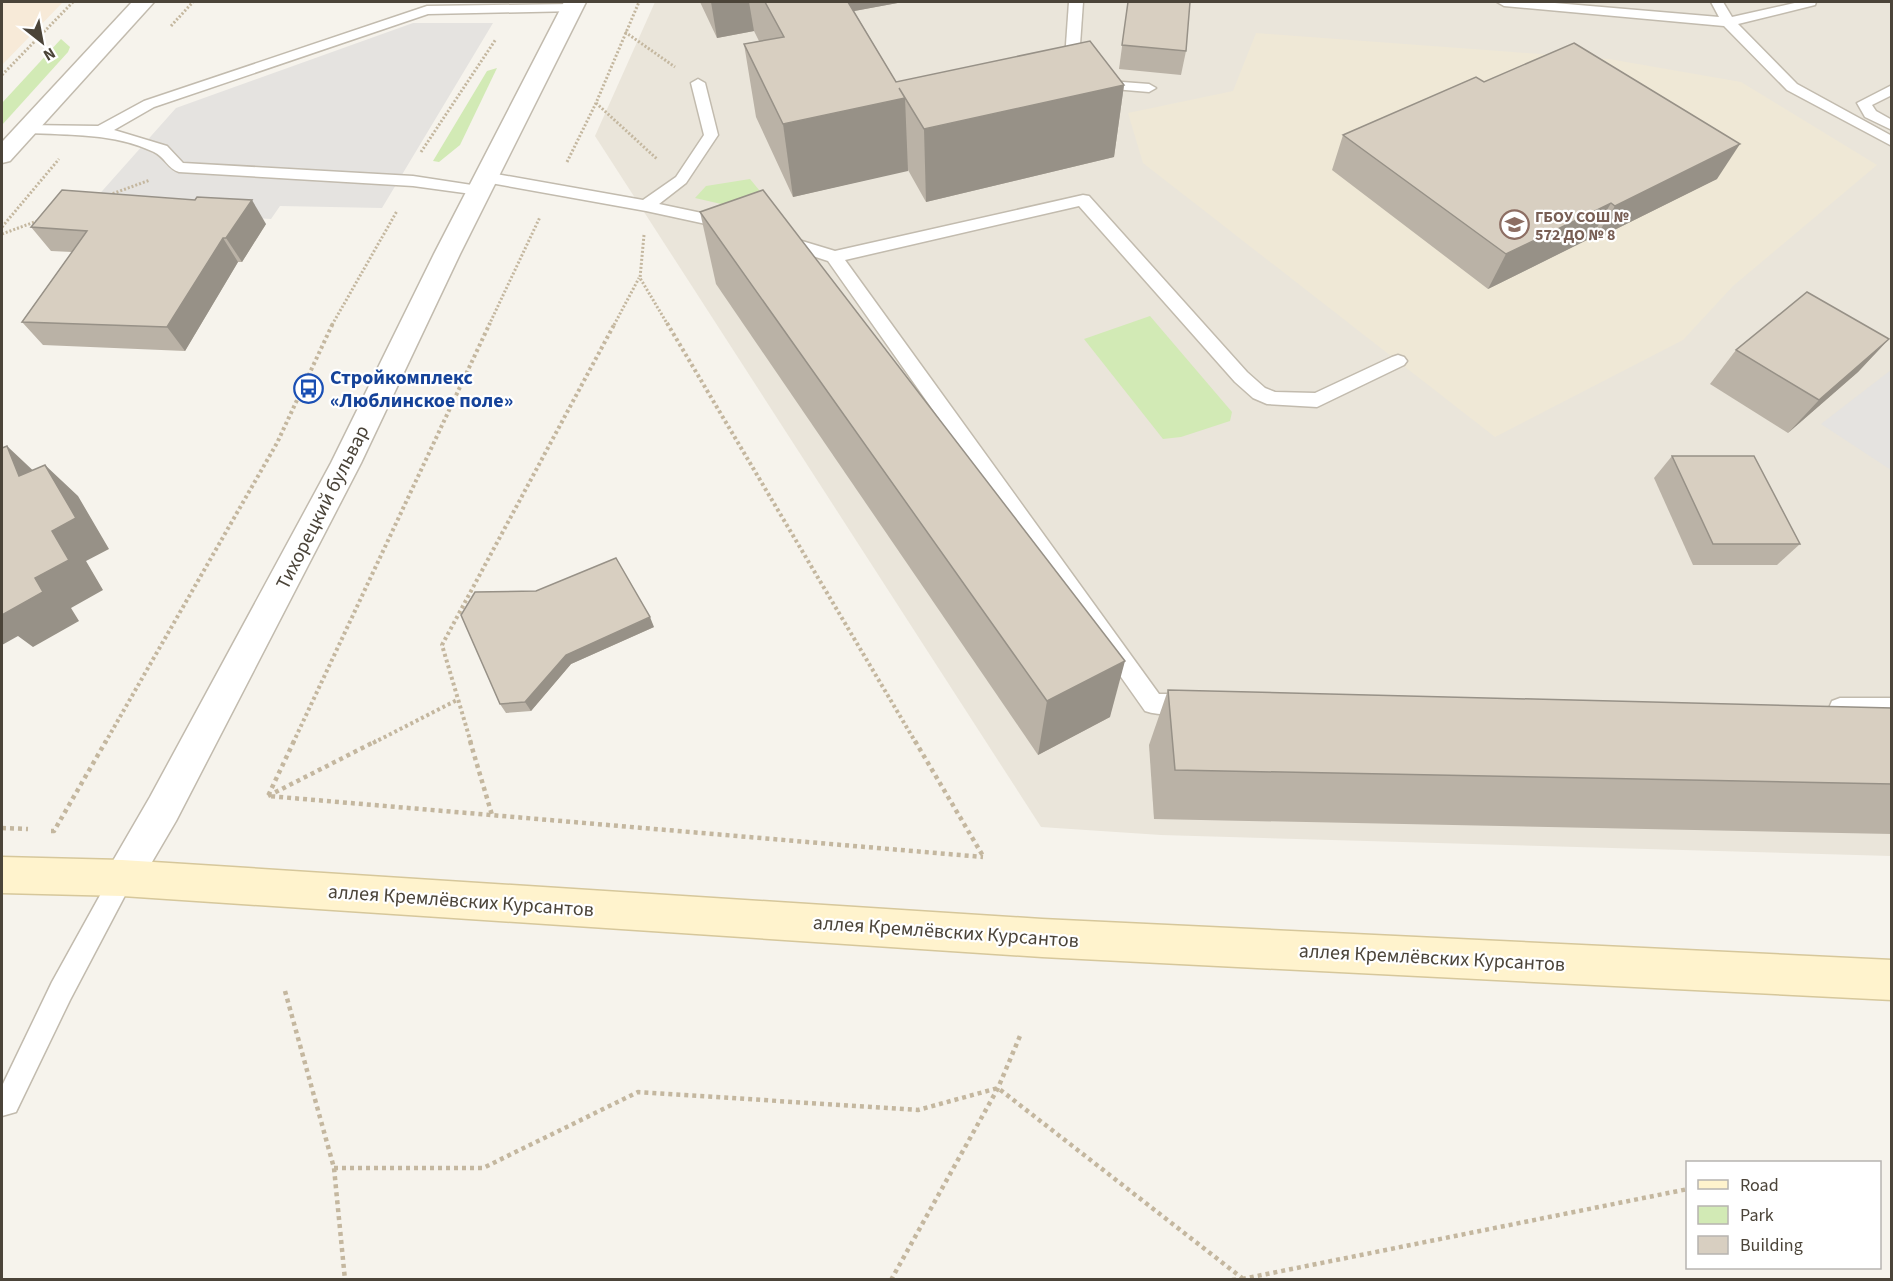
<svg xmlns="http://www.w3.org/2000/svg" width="1893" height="1281" font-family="'Source Sans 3',sans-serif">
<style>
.residential{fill:#eae5da}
.commercial{fill:#f7ead8}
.education{fill:#efe8d6}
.green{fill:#d2eab5}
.parking{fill:#e5e3e0}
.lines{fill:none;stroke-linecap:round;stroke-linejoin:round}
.service-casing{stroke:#c2bbae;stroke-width:3}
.tertiary-casing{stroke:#c2bbae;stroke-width:3}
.secondary-casing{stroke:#d6c79b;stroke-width:3}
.path-far2{stroke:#c4b79f;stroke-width:3;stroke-dasharray:2 2;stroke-linecap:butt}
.path-far1{stroke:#c4b79f;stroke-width:4;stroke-dasharray:3 3;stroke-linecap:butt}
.path{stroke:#c4b79f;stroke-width:4.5;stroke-dasharray:4 4;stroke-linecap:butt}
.service{fill:#fff;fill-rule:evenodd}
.tertiary{fill:#fff;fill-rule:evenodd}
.secondary{fill:#fff3cd;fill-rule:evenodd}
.wall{fill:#bab2a6}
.shaded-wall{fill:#979187}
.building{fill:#d8cfc1;stroke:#979187;stroke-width:1.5}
.labels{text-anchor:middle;stroke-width:4.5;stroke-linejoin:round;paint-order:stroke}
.far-education-label{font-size:16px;font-weight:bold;fill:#785e54;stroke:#fff;text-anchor:start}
.transit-label{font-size:20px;font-weight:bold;fill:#164399;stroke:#fff;text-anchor:start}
.street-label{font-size:20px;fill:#4b4439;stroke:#fff}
</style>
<rect width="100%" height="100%" fill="#f6f3ec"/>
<polygon class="residential" points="655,2 1891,2 1891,856 1161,835 1041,827 595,136"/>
<polygon class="commercial" points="2,2 63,2 2,65"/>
<polygon class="education" points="1256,33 1609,59 1741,82 1877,165 1733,286 1683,340 1495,437 1143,163 1128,113 1233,91"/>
<g class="green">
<polygon points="61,39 70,47 68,52 2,125 2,103"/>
<polygon points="497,68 460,145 439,162 433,161 487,71"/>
<polygon points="750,179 782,218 695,198 706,186"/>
<polygon points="1150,316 1232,412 1230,421 1181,437 1163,439 1084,339"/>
</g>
<g class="parking">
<polygon points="413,23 493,23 382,208 280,206 271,219 87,208 176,108"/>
<polygon points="1891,370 1891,470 1821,424"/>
</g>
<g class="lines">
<defs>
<g id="service">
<polygon points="1069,2 1083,2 1078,73 1071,77 1064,73"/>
<polygon points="1497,2 1543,2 1719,17 1711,2 1723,2 1732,17 1799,2 1816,2 1815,5 1738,24 1797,84 1892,136 1892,146 1787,90 1724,26 1504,6"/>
<path d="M572,4l5,1 2,3 -2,3 -149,3 -274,93 -40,23 53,16 16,17 230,13 72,11 2,3 -8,5 -66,-9 -234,-14c-11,-3 -15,-16 -25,-20 -40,-19 -84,-17 -128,-19l-7,-4 7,-4 72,1 46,-25 283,-95z"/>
<polygon points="698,79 705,83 718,135 686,183 659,204 735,220 737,224 735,228 729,229 646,211 485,182 477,177 485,172 643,200 676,177 704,135 691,83"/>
<polygon points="1095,80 1149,84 1156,88 1149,92 1090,87 1088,84"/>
<polygon points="1892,85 1892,95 1872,105 1876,111 1892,120 1892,130 1865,117 1857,103"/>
<path d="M1083,195l6,1 158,176 18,16 10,4 40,1 77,-36 6,-2 6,2 3,4 -3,4 -87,42 -50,-3 -14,-6 -18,-16 -156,-176 -234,54 314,434h31l8,3 3,7 -3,7c-15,5 -38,5 -53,0l-317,-450 -52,-17 -2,-4 2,-4 6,-1 53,16z"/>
<polygon points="1840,698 1892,698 1892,718 1840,718 1832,715 1829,708 1832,701"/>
<polygon points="122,867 130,870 134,878 130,886 70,1000 16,1112 2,1116 2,1086 52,982 114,870"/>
</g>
<g id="tertiary">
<polygon points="132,2 154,2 10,161 2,163 2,142"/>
<polygon points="564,2 586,2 460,254 361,463 176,821 135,891 122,896 109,891 103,878 150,797 331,463 434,254"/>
</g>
<polygon id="secondary" points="2,857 122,860 1042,919 1892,960 1892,1000 1042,957 122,896 2,893"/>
</defs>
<use href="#service" class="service-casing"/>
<use href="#tertiary" class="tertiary-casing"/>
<use href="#secondary" class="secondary-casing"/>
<g class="path-far2">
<polyline points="171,26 193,2"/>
<polyline points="625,32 675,67"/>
<polyline points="2,75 73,2"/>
<polyline points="596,103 657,159"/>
<polyline points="421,152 496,39"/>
<polyline points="567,162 596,103 639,2"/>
<polyline points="109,195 150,180"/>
<polyline points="2,227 59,159"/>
<polyline points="2,234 40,220"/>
<polyline points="644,235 640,278 668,325"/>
<polyline points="332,325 397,211"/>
<polyline points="489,325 540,217"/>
<polyline points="614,325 639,278"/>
</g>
<g class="path-far1">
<polyline points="667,323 916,743"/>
<polyline points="105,743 277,443 333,323"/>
<polyline points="293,743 490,323"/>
<polyline points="373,743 457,700"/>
<polyline points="471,743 442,645 615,323"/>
</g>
<g class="path">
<polyline points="294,741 268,796 983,857"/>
<polyline points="470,741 492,815"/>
<polyline points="915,741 983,856"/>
<polyline points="268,796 376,741"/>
<polyline points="2,828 28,829"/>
<polyline points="51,831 54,831 106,741"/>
<polyline points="285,991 334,1168 345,1280"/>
<polyline points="334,1168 483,1168 638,1092 918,1110 998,1088 1242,1278"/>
<polyline points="1242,1279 1688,1189"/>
<polyline points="891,1280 998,1088 1020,1036"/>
<polyline points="1232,1280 1243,1279"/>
</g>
<use href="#service" class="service"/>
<use href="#tertiary" class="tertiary"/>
<use href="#secondary" class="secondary"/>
</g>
<g class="wall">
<polygon points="700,2 903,2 854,11 896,82 1124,85 1114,157 926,202 908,170 793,197 756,117 744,44 759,41 754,31 717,38"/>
<polygon points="1128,2 1186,51 1181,75 1119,69"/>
<polygon points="1484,82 1717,179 1594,240 1591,238 1488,289 1332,170 1343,135"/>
<polygon points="700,212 1110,717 1038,755 716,284"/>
<polygon points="266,224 242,262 238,262 185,351 43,345 22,322 72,252 51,251 31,227"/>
<polygon points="1889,339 1858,372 1788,433 1710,384 1736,350"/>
<polygon points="1672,456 1800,544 1777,565 1693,565 1654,478"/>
<polygon points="461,615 654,627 571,664 531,711 506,713 500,704"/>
<polygon points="1168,690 1892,708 1892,834 1154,819 1149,745"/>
</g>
<g class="shaded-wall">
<polygon points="711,2 749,2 754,31 717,38"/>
<polygon points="820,2 903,2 822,17"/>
<polygon points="1124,85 1114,157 926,202 924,129"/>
<polygon points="905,98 908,171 793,197 783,124"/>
<polygon points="1740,144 1717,179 1594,240 1615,206"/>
<polygon points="252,200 266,224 242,262 226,238"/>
<polygon points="1611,203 1591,238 1488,289 1506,254"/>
<polygon points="223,238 238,262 185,351 167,327"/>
<polygon points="1889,339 1858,372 1788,433 1819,400"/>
<polygon points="7,446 41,478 19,476"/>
<polygon points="45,465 78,496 109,549 86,561 103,590 71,608 79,621 33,647 18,636 2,645 2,615 35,578 52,531"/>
<polygon points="650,617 654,627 571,664 531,711 525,702 566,655"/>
<polygon points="1125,661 1110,717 1038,755 1047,701"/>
</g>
<g class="building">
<polygon points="765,2 848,2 896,82 1090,41 1124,85 924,129 899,88 905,98 783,124 744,44 784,37"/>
<polygon points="1128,2 1190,2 1186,51 1122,45"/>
<polygon points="1574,43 1740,144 1615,206 1611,203 1506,254 1343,135 1476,77 1484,82"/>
<polygon points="62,190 195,200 197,197 252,200 226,238 223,238 167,327 22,322 87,231 31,227"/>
<polygon points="763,190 1125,661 1047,701 700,212"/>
<polygon points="1807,292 1889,339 1819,400 1736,350"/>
<polygon points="7,446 19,476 45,465 76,518 52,531 69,560 35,578 43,592 2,615 2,448"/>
<polygon points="1672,456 1754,456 1800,544 1713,544"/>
<polygon points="616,558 650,617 566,655 525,702 500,704 461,615 475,592 536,591"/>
<polygon points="1168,690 1892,708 1892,784 1175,770"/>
</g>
<defs>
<symbol id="school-ring" viewBox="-11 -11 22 22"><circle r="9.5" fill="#fff" stroke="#8d6e63" stroke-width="1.5"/><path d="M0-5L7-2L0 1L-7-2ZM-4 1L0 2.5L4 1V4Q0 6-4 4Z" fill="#8d6e63"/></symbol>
<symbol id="bus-ring" viewBox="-11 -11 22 22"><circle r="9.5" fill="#fff" stroke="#1a4fb4" stroke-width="1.5"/><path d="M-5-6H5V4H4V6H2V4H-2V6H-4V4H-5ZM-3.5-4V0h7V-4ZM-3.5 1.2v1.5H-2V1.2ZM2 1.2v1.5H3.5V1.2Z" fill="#1a4fb4"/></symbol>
</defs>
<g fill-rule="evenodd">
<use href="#school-ring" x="1498" y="208" width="33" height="33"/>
<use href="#bus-ring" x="292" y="372" width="33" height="33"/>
</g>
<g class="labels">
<g class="far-education-label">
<text x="1535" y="222">ГБОУ СОШ №<tspan x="1535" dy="18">572 ДО № 8</tspan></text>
</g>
<g class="transit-label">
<text x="330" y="384">Стройкомплекс<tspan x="330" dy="23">«Люблинское поле»</tspan></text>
</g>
<g class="street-label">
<text transform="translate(322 507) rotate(-63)" y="7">Тихорецкий бульвар</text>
<text transform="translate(461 900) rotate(4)" y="7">аллея Кремлёвских Курсантов</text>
<text transform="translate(946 931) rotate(4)" y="7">аллея Кремлёвских Курсантов</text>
<text transform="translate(1432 957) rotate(3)" y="7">аллея Кремлёвских Курсантов</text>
</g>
</g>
<rect width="1893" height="1281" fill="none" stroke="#4b4439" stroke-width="6"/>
<rect x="1686" y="1161" width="195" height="108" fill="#ffffff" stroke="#b7b4b0" stroke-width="1.5"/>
<rect x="1698" y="1180" width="30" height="9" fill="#fff3cd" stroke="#b7b4b0" stroke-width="1.5"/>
<text x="1740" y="1191" font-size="18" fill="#4b4439">Road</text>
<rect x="1698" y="1206" width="30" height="18" fill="#d2eab5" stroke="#b7b4b0" stroke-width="1.5"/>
<text x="1740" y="1221" font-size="18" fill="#4b4439">Park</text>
<rect x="1698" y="1236" width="30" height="18" fill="#d8cfc1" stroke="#b7b4b0" stroke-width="1.5"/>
<text x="1740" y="1251" font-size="18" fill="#4b4439">Building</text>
<g transform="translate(42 42) rotate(149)" stroke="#ffffff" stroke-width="4.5" paint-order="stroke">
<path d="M0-4.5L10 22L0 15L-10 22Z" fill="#4b4439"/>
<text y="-9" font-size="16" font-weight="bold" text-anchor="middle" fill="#4b4439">N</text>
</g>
</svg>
